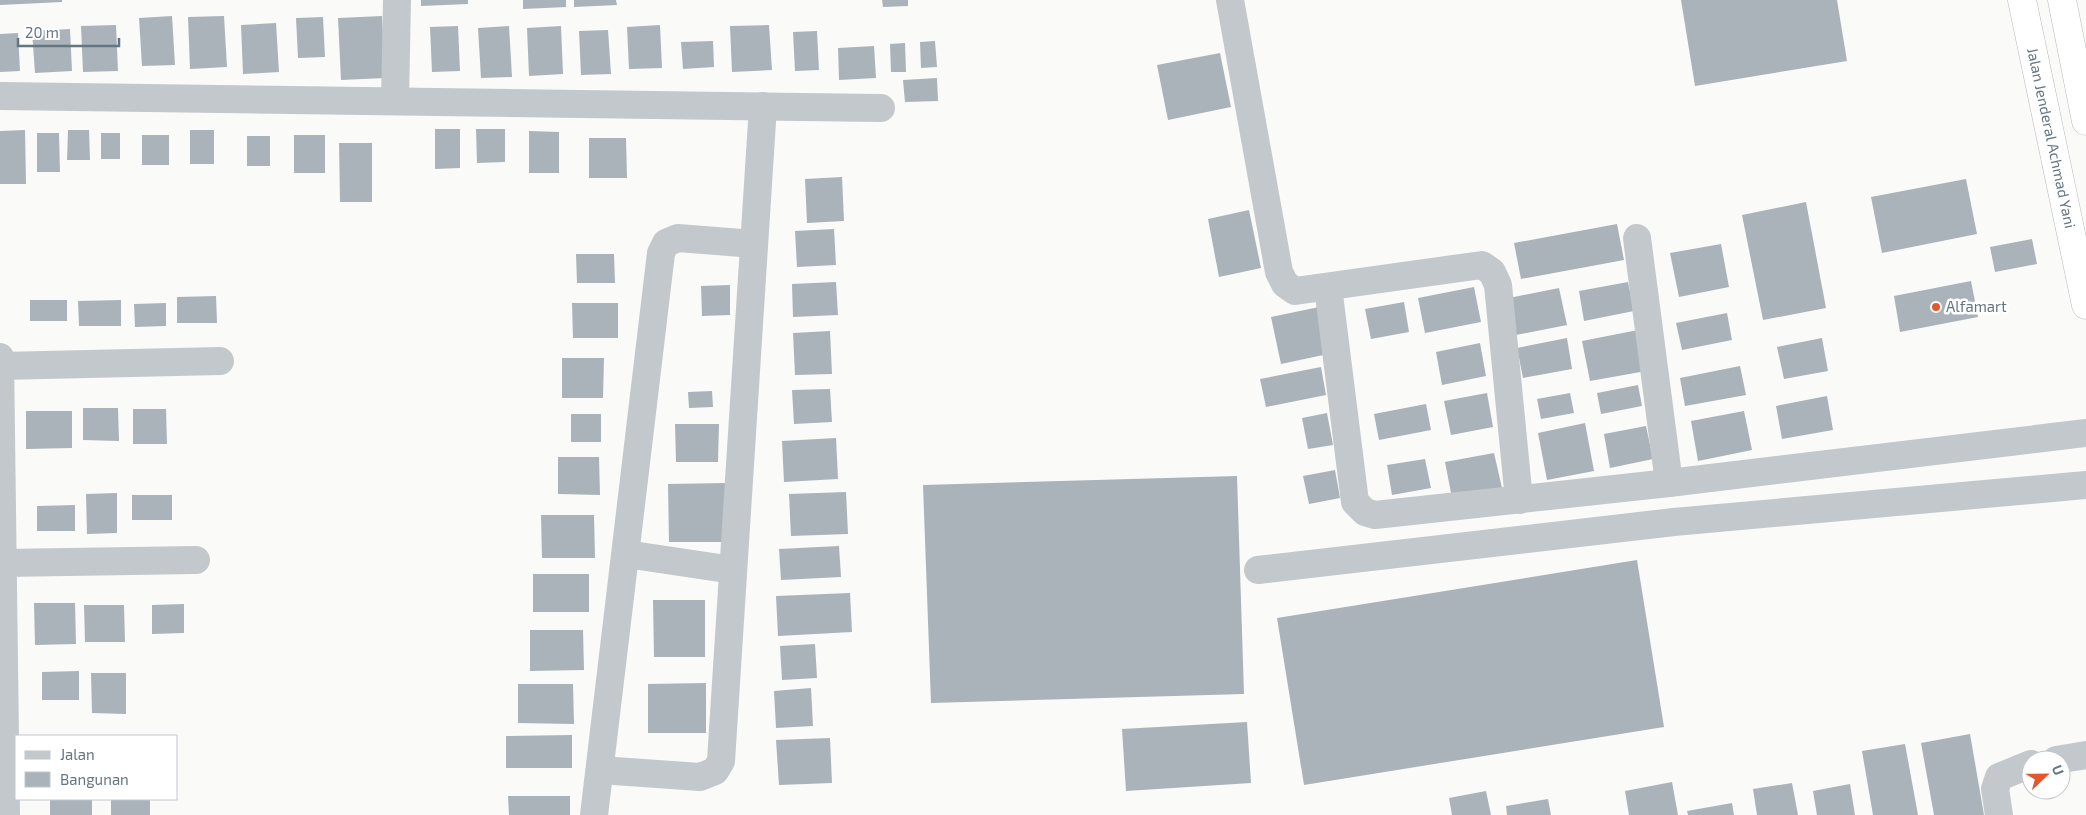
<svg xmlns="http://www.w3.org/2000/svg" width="2086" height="815" font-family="'Exo 2',sans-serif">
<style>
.building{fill:#aab3b9}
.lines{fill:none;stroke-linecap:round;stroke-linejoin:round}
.highway-casing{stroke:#b4b9bd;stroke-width:29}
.street{stroke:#c3c8cc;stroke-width:28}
.highway{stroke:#fff;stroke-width:28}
.poi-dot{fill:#e4572e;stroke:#fff;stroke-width:2}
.labels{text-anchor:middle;stroke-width:5;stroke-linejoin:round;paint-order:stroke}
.street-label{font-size:15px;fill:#657683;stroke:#fff}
.poi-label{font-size:15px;fill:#657683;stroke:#fff;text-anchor:start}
</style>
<rect width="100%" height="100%" fill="#fafaf8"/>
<g class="building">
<polygon points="0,0 62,0 62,2 0,5"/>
<polygon points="421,0 468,0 468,4 421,6"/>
<polygon points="523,0 566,0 566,7 523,9"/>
<polygon points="574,0 616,0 617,5 574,7"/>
<polygon points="882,0 908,0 908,6 883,7"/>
<polygon points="1681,0 1837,0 1847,61 1695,86"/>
<polygon points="172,16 175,65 142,66 139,18"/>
<polygon points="224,16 227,67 190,69 188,17"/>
<polygon points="382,16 385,78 341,80 338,18"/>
<polygon points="323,17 325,57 298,58 296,18"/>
<polygon points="276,23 279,72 243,74 241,25"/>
<polygon points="116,25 118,71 83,72 81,26"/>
<polygon points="660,25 662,68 629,69 627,27"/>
<polygon points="769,25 772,70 732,72 730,26"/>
<polygon points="458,26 460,71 432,72 430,27"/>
<polygon points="509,26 512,77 481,78 478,28"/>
<polygon points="561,26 563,74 529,76 527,28"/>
<polygon points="70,29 72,71 35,73 32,31"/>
<polygon points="608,30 611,74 581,75 579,31"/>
<polygon points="817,31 819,70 795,71 793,32"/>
<polygon points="18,33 20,71 0,72 0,34"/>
<polygon points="713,41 714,67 683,69 681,42"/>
<polygon points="935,41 937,67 921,68 920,42"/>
<polygon points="905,43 906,72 891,72 890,44"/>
<polygon points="874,46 876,78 839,80 838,48"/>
<polygon points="1220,53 1231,107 1168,120 1157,65"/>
<polygon points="937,78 938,101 905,102 903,80"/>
<polygon points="435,129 460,129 460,168 435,169"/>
<polygon points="476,129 505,129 505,162 477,163"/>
<polygon points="25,130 26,184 0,184 0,131"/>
<polygon points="68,130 89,130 90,160 67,160"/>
<rect x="190" y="130" width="24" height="34"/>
<polygon points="529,131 559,132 559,173 529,173"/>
<polygon points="37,133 59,133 60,172 37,172"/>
<rect x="101" y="133" width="19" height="26"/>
<rect x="142" y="135" width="27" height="30"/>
<rect x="294" y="135" width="31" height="38"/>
<rect x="247" y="136" width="23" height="30"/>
<polygon points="589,138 626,138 627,178 589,178"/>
<polygon points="339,143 372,143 372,202 340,202"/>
<polygon points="842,177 844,221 807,223 805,179"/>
<polygon points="1966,179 1977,234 1882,253 1871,197"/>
<polygon points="1806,202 1826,308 1763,320 1742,215"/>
<polygon points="1249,210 1261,268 1219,277 1208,219"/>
<polygon points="1617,224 1624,260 1521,279 1514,243"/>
<polygon points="834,229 836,265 797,267 795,231"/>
<polygon points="2032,239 2037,264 1995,272 1990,247"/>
<polygon points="1721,244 1729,287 1679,297 1670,253"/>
<polygon points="576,254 614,254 615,283 577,283"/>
<polygon points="1971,281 1978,317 1900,332 1894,296"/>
<polygon points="836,282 838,315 793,317 792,284"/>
<polygon points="1628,282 1634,311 1584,321 1579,291"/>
<polygon points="730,285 730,315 702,316 701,286"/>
<polygon points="1474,287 1481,322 1425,333 1418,298"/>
<polygon points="1559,288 1567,325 1516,335 1509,298"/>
<polygon points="216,296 217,323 177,323 177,297"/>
<rect x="30" y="300" width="37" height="21"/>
<polygon points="121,300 121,326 79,326 78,301"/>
<polygon points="1404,302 1409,332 1371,339 1365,309"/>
<polygon points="166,303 166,326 135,327 134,304"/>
<polygon points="572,303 618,303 618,338 573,338"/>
<polygon points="1319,307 1328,354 1281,364 1271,317"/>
<polygon points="1727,313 1732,340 1682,350 1676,323"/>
<polygon points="1638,330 1646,371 1590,381 1582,341"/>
<polygon points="830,331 832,374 795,375 793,333"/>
<polygon points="1567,338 1572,369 1523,378 1517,348"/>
<polygon points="1822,338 1828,371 1784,379 1777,347"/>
<polygon points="1480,343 1486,376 1442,385 1436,352"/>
<polygon points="562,358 604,358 603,398 562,398"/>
<polygon points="1740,366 1746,395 1685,406 1680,378"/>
<polygon points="1321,367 1326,395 1266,407 1260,379"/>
<polygon points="1638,385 1642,406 1601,414 1597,393"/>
<polygon points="830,389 832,422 794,424 792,390"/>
<polygon points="712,391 713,407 689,408 688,392"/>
<polygon points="1487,393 1493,427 1451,435 1444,401"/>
<polygon points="1570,393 1574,413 1541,419 1537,399"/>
<polygon points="1827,396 1833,430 1782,439 1776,406"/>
<polygon points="1426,404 1431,430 1379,440 1374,414"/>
<polygon points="83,408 118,408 119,441 83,440"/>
<polygon points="133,409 166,409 167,444 133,444"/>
<polygon points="26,411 72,411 72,448 26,449"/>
<polygon points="1744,411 1752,450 1698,461 1691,421"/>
<polygon points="1327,413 1333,445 1308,449 1302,418"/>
<rect x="571" y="414" width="30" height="28"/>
<polygon points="1585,423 1594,471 1547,480 1538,433"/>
<polygon points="675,424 719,424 718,462 676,462"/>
<polygon points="1646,426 1653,459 1610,468 1604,434"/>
<polygon points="836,438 838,479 784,482 782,441"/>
<polygon points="1494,453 1502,488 1452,498 1445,462"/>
<polygon points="558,457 599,457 600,495 558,494"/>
<polygon points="1425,459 1431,488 1392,495 1387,465"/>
<polygon points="1335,470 1340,498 1309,504 1303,476"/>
<polygon points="1237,476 1244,694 931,703 923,485"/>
<polygon points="727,483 728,542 669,542 668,484"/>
<polygon points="846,492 848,534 791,536 789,494"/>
<polygon points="117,493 117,533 87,534 86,494"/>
<rect x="132" y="495" width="40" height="25"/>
<polygon points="75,505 75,531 37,531 37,506"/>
<polygon points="541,515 594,515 595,558 542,558"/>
<polygon points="839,546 841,577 781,580 779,549"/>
<polygon points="1637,560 1664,727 1304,785 1277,618"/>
<rect x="533" y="574" width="56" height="38"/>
<polygon points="850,593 852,632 778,636 776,596"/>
<polygon points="653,600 705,600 705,657 654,657"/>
<polygon points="34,603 75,603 76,644 35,645"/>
<polygon points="184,604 184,633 152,634 152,605"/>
<polygon points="84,605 124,605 125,642 85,642"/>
<polygon points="530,630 583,630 584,670 530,671"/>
<polygon points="815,644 817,678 782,680 780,646"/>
<polygon points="79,671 79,700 42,700 42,672"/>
<polygon points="91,673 126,673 126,714 92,713"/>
<polygon points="706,683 706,733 648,733 648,684"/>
<polygon points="518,684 573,684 574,724 518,723"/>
<polygon points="811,688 813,726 776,728 774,691"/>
<polygon points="1247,722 1251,783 1126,791 1122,729"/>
<polygon points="1970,734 1984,815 1934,815 1921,743"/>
<polygon points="572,735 572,768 506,768 506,736"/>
<polygon points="830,738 832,783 779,785 776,740"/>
<polygon points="1905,744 1918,815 1873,815 1862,751"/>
<polygon points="1672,782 1678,815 1629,815 1625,791"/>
<polygon points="1792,783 1798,815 1757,815 1753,789"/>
<polygon points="1850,784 1855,815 1817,815 1813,791"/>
<polygon points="1486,791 1491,815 1452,815 1449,798"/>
<polygon points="508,796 570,796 570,815 509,815"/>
<rect x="50" y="799" width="42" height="16"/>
<rect x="111" y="799" width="39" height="16"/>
<polygon points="1548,799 1551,815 1507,815 1506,806"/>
<polygon points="1732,803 1734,815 1688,815 1687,811"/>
</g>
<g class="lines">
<defs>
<g id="highway">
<polyline points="2022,0 2086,305"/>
<polyline points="2062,0 2086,121"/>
</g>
</defs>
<use href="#highway" class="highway-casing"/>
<g class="street">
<polyline points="1230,0 1279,272 1285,284 1295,291 1482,265 1492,272 1498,285 1519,500"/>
<polyline points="0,96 881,108"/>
<polyline points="395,101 397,0"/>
<polyline points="1637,238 1669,483"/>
<polyline points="1328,287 1355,502 1365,512 1375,515 1669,483 2086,433"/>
<polyline points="0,357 6,815"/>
<polyline points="0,366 220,361"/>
<polyline points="626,554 733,570"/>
<polyline points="3,563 196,560"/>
<polyline points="1258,570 1674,522 2086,485"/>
<polyline points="2056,760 2086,755"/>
<polyline points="600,770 700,777 715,771 721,761 763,106"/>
<polyline points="594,815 661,253 666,243 678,238 754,244"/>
<polyline points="1999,815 1995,789 1999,777 2031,764"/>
</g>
<use href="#highway" class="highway"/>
</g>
<circle class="poi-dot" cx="1936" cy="307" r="5"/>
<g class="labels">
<g class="street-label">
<text transform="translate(2051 138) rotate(78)" y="5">Jalan Jenderal Achmad Yani</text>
</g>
<g class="poi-label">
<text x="1946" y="312">Alfamart</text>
</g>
</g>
<rect x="15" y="735" width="162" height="65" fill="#ffffff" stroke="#c1c8cd"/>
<rect x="25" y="751" width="25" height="8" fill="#c3c8cc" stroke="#c1c8cd"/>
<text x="60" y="760" font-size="15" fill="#657683">Jalan</text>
<rect x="25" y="772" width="25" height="15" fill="#aab3b9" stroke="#c1c8cd"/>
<text x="60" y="785" font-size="15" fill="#657683">Bangunan</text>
<g transform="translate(2046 775) rotate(68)"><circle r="24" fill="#ffffff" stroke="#c1c8cd"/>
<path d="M0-4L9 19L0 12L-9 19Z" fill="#e4572e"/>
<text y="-8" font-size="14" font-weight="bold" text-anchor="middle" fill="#657683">U</text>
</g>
<path d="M18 38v8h101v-8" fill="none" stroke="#657683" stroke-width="2.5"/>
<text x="25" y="38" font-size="15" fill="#657683" stroke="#ffffff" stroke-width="4" paint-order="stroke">20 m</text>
</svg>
